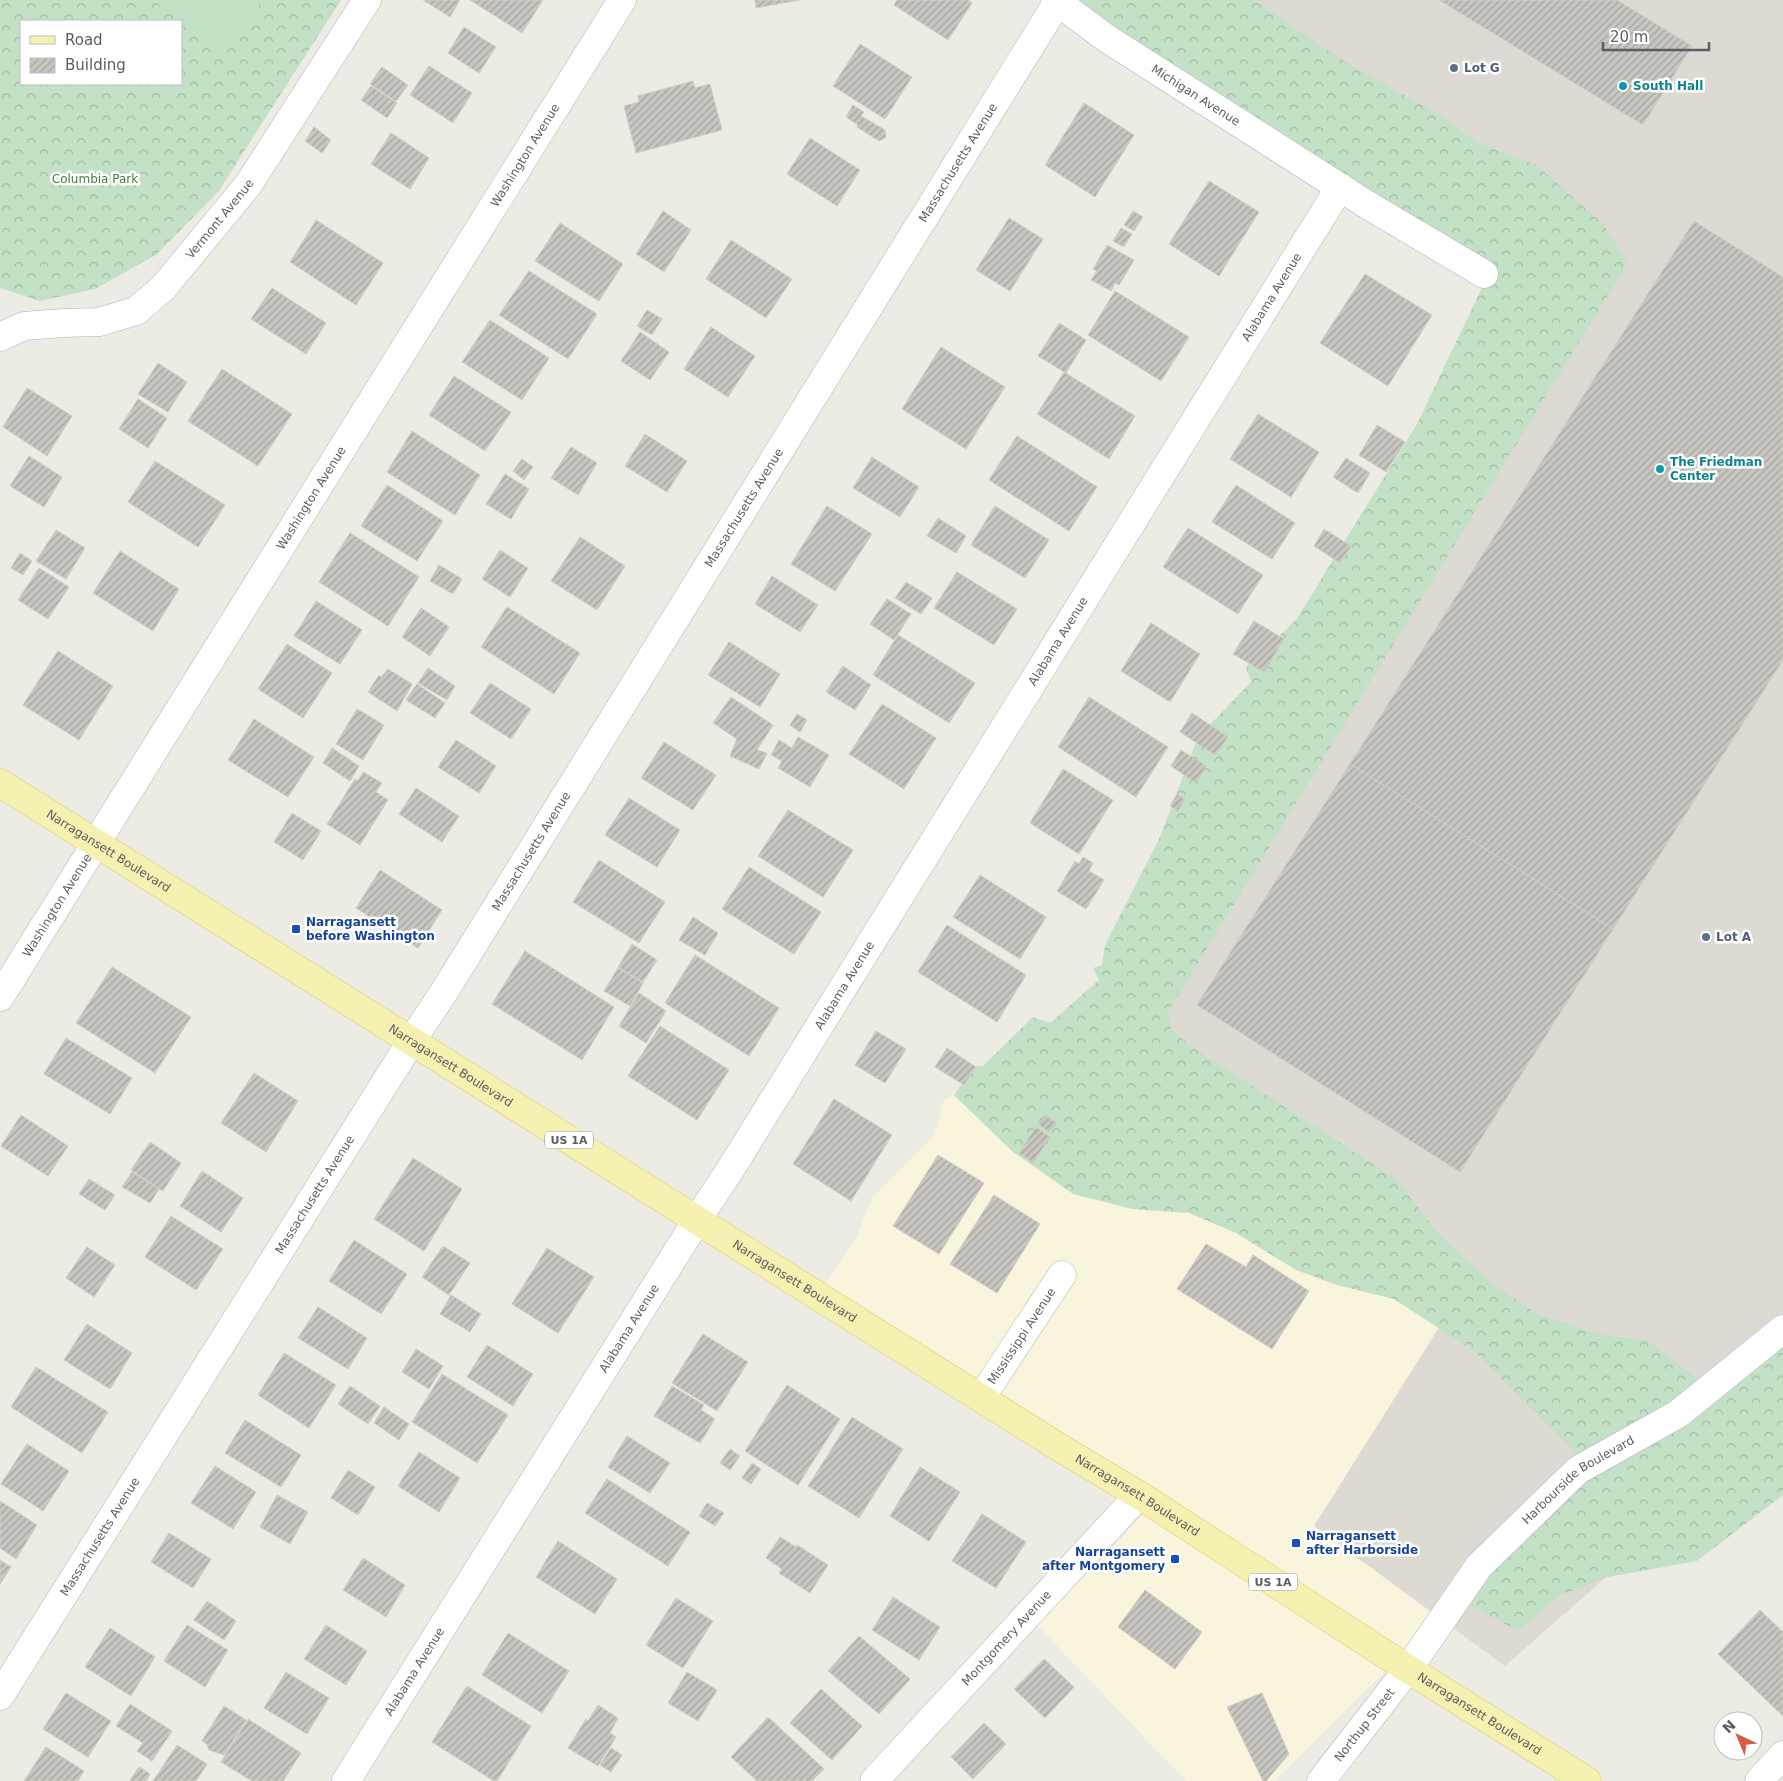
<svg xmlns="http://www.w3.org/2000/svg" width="1783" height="1781" font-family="'DejaVu Sans',sans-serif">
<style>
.commercial{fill:#f9f5dc}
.education{fill:#dcdad2}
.forest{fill:url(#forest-crowns);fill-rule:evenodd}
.garden{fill:#c3e1c6}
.building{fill:url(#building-hatch);stroke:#d0cdc3}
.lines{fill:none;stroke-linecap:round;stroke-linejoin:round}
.minor-casing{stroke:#b1b3b7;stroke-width:29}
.major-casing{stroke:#e0cb69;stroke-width:29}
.minor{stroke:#fff;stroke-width:28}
.major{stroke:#f5f1b0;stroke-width:28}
.service-dot{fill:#5c6f8a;stroke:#fff;stroke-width:2}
.culture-dot{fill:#0f9aa8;stroke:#fff;stroke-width:2}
.transit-dot{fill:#1a4fb4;stroke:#fff;stroke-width:2}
.labels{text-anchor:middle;stroke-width:5;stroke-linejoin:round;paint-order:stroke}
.shield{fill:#fff;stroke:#8d8e91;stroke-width:1}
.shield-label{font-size:11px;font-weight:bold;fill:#5c5e62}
.service-label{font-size:12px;font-weight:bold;fill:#4e5e75;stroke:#fff;text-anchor:start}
.culture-label{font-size:12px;font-weight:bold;fill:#0d838f;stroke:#fff;text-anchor:start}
.street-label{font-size:12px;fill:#5c5e62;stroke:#fff}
.park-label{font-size:12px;fill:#3f7e48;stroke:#fff}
.transit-label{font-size:12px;font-weight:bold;fill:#164399;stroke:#fff;text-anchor:start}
</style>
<defs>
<pattern id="forest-crowns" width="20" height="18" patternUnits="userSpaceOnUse" patternTransform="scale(1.25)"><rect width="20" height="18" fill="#c3e1c6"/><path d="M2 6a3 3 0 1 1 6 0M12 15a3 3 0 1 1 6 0" fill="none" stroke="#a2baa4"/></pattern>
<pattern id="building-hatch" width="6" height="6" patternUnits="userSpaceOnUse" patternTransform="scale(1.25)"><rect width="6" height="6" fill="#c8c6c0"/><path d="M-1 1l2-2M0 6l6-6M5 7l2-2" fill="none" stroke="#a6a49f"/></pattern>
</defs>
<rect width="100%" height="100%" fill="#ecebe4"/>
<polygon class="commercial" points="954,1095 1013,1152 1132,1209 1189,1213 1236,1233 1296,1270 1337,1285 1394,1299 1475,1352 1581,1458 1413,1644 1274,1781 1186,1781 1037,1625 1153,1504 819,1293 856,1238 872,1199 936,1133 934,1127 937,1129 943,1101"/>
<polygon class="education" points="1104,0 1783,0 1783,1422 1505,1666 1314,1526 1450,1310 1055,1075 1516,266"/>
<g class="forest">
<path d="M0,0h341l-123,192 -62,63 -61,34 -55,12 -40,-13zM21,21h160v63h-160z"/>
<polygon points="1058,0 1254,0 1339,58 1444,118 1477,143 1535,164 1604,225 1627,264 1168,1012 1171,1030 1191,1046 1396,1179 1437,1232 1491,1283 1539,1315 1602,1335 1647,1340 1703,1383 1783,1318 1783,1495 1697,1561 1603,1578 1574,1591 1563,1593 1518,1631 1454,1596 1581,1458 1475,1352 1394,1299 1337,1285 1296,1270 1236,1233 1189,1213 1132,1209 1073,1194 1013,1152 954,1095 975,1066 983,1066 1033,1017 1050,1023 1099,980 1093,968 1102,965 1105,945 1160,837 1198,737 1251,682 1246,667 1296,620 1417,424 1489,273"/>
</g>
<polygon class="garden" points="163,0 262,0 225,53 159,6"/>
<g class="building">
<polygon points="423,0 460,0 450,17"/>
<polygon points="470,0 543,0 522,33"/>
<polygon points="755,0 800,0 756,8"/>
<polygon points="897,0 968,0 972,3 948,40 894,5"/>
<polygon points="1439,0 1617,0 1692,46 1643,125"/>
<polygon points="464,27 496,47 479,73 448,53"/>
<polygon points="860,44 912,77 885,119 833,86"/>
<polygon points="429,66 472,93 453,123 410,95"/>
<polygon points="382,67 408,85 396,101 370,84"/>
<polygon points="693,81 695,88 710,84 722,130 636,153 624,106 639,102 638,96"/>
<polygon points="371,86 397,103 387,118 361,100"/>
<polygon points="1084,103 1134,135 1095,197 1045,165"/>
<polygon points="853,105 864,112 861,116 885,130 886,137 879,141 857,127 858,125 846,117"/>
<polygon points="314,127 331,140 322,153 305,141"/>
<polygon points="391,133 429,158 410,189 371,164"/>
<polygon points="810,138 860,170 837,206 787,174"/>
<polygon points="1209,181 1259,212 1219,276 1169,244"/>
<polygon points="663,211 691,230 664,272 636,254"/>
<polygon points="1133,211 1143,217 1134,231 1124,225"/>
<polygon points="1009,218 1043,239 1010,291 976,270"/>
<polygon points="316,220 383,263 356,305 290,262"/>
<polygon points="1694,221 1783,277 1783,660 1613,929 1350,764"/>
<polygon points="560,223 623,264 599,301 535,261"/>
<polygon points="1121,228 1132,234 1124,247 1113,241"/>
<polygon points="731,240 792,279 766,318 706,279"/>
<polygon points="1107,245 1134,260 1119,285 1115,283 1111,291 1091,280 1097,271 1093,269"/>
<polygon points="529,271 597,314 568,359 499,315"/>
<polygon points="1365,274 1432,315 1388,386 1320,343"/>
<polygon points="272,288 326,323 306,354 251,319"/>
<polygon points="1115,291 1189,337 1161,381 1088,335"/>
<polygon points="647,310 662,319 652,335 637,326"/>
<polygon points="490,320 549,358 522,400 462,362"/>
<polygon points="1059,323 1086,340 1066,373 1038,356"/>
<polygon points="711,327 755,356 728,397 684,369"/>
<polygon points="640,332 669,352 650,380 621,361"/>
<polygon points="941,347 1005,387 966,449 902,409"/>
<polygon points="158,363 187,382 168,412 138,394"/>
<polygon points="222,369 292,414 258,466 188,421"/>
<polygon points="1064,372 1135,416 1109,459 1037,414"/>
<polygon points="454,376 511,412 485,451 429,415"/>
<polygon points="27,388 72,416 47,456 3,427"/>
<polygon points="138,399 167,418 148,448 119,429"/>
<polygon points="1258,414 1319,452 1291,497 1230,459"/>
<polygon points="1377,425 1405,442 1386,472 1359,455"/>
<polygon points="412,431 480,475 455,515 387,472"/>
<polygon points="645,434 687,461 667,492 625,466"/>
<polygon points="1017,436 1097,487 1069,531 989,480"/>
<polygon points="571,447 597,463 578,495 551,478"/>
<polygon points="29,456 62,477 44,507 10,486"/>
<polygon points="872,457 919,487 900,517 853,488"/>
<polygon points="1346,458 1370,473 1358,493 1333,477"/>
<polygon points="522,459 533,467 524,480 513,471"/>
<polygon points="155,461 225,505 198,547 128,502"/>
<polygon points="505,474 529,489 511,519 486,504"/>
<polygon points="387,485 443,521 417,561 361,526"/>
<polygon points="1236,485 1295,523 1272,559 1212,522"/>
<polygon points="827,506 872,534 835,591 791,564"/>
<polygon points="995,506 1049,540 1025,578 971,545"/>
<polygon points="938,518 966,536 956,553 927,536"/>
<polygon points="1188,528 1263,575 1238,614 1163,567"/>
<polygon points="1324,529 1351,546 1340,563 1314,546"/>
<polygon points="56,530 85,548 66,579 36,561"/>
<polygon points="350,533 419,577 388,626 319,582"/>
<polygon points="580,537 625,566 597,610 551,581"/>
<polygon points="500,550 528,568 510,597 482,579"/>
<polygon points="120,551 179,589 153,631 93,593"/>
<polygon points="20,553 32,561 23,575 11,568"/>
<polygon points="439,565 462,579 453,594 430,581"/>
<polygon points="39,568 69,587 48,619 18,600"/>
<polygon points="957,572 1017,609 994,645 934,608"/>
<polygon points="772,576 818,605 800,632 755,604"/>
<polygon points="906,582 932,598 921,614 895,598"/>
<polygon points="887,599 911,614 894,640 870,624"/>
<polygon points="316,601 362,630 340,664 294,636"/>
<polygon points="507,607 580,653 554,694 481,647"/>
<polygon points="421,608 449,627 430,656 402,637"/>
<polygon points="1254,621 1284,639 1264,672 1233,654"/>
<polygon points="1151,623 1200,654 1170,702 1121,671"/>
<polygon points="898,635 975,683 949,723 873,675"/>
<polygon points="729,642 780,674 760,707 708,675"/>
<polygon points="287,644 332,673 303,718 258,689"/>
<polygon points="58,651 113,686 79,740 23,705"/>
<polygon points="843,666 871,685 855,710 826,692"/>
<polygon points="428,668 455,686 447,700 418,683"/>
<polygon points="388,669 412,684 397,711 368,692 379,675 381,677"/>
<polygon points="490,683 531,709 511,739 470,713"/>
<polygon points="417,684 445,703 435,718 406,700"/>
<polygon points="731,697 773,725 757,750 767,753 759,769 730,756 737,739 713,723"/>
<polygon points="1089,697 1168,747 1136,797 1058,747"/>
<polygon points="882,704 936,738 904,789 849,754"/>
<polygon points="357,709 384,725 363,760 336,744"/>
<polygon points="1192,713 1228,737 1215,755 1180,732"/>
<polygon points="797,714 807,720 800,732 790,725"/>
<polygon points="254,719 314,757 288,797 228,760"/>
<polygon points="798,737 829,755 810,787 778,768 782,761 771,755 779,740 792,748"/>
<polygon points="456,740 496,766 479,793 438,767"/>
<polygon points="664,742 716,775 693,810 641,778"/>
<polygon points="332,748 359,766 350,781 323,763"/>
<polygon points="1181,750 1206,766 1196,783 1171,766"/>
<polygon points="1350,764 1613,929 1460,1172 1197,1005"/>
<polygon points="1063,769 1113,800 1079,854 1030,823"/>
<polygon points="363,772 382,783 376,792 388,800 360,845 327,824 355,779 358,781"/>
<polygon points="416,788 459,816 442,842 399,814"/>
<polygon points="1177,794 1185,799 1178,811 1170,806"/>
<polygon points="629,798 680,830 657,867 605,835"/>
<polygon points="788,810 853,850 823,897 758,856"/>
<polygon points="292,813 321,831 303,860 274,842"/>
<polygon points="1083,857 1093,863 1089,871 1104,880 1086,909 1057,891 1075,861 1079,864"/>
<polygon points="599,860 665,902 639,943 573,902"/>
<polygon points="749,867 821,912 794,954 722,909"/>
<polygon points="380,870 442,910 418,948 356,908"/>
<polygon points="980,875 1046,917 1020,959 953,917"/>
<polygon points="693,917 718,933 705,955 679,940"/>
<polygon points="947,925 1026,975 997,1022 918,972"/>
<polygon points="632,944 657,960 643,982 618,967"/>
<polygon points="525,951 614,1007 582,1060 492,1004"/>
<polygon points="695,955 779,1008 749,1056 665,1003"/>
<polygon points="112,967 191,1017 155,1073 76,1023"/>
<polygon points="618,968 643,983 630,1006 604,991"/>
<polygon points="639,993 666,1011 646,1043 619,1026"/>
<polygon points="660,1026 729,1070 697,1120 628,1076"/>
<polygon points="876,1031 906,1049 885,1083 855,1065"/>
<polygon points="66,1038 132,1078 110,1114 44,1074"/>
<polygon points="947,1048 976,1067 964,1085 935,1067"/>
<polygon points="254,1073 298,1101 266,1152 221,1123"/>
<polygon points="834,1099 892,1135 851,1201 793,1164"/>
<polygon points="21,1115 68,1146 48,1176 1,1146"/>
<polygon points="1045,1115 1057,1123 1049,1132 1038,1124"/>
<polygon points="1036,1127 1050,1137 1033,1163 1019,1153"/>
<polygon points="150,1142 181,1163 163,1191 131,1170"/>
<polygon points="938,1155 984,1183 939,1254 893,1226"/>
<polygon points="413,1158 462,1189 424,1251 374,1219"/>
<polygon points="202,1171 243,1198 221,1232 180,1206"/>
<polygon points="132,1172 159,1189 150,1203 122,1187"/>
<polygon points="89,1179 115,1195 105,1210 79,1194"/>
<polygon points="994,1195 1040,1224 997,1293 950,1264"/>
<polygon points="171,1216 223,1249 196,1290 145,1257"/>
<polygon points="354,1240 407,1274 381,1314 329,1281"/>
<polygon points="1206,1244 1246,1267 1253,1255 1309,1291 1272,1349 1177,1289"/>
<polygon points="443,1246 470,1263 449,1295 422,1277"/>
<polygon points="87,1247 115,1265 94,1297 66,1278"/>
<polygon points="547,1248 594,1277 558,1333 512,1304"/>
<polygon points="451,1295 481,1314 470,1332 440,1314"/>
<polygon points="318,1307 367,1338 348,1369 298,1338"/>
<polygon points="87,1324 132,1353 110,1389 64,1360"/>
<polygon points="703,1334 748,1362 717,1411 672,1383"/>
<polygon points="487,1345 533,1374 513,1406 467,1377"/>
<polygon points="416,1349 443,1366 429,1389 402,1372"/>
<polygon points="284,1353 336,1385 309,1428 258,1395"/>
<polygon points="36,1367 108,1412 82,1453 11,1407"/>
<polygon points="442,1374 508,1415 477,1463 412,1422"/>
<polygon points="787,1385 840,1419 798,1485 745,1451"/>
<polygon points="350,1386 380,1406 368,1424 338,1404"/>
<polygon points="672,1386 704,1405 701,1410 715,1419 700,1443 654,1416"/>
<polygon points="384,1407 409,1424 399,1440 374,1423"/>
<polygon points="852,1417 903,1449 859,1518 808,1486"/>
<polygon points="245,1420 301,1455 281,1487 225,1453"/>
<polygon points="627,1436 670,1463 650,1493 608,1467"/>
<polygon points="27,1444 69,1471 43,1511 1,1484"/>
<polygon points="730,1449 740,1456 730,1470 720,1463"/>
<polygon points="419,1452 460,1478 439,1512 398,1486"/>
<polygon points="752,1463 761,1469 751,1484 742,1478"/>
<polygon points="215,1466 256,1492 233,1529 191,1503"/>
<polygon points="920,1467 960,1492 929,1541 890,1516"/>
<polygon points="348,1470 375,1487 358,1515 331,1498"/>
<polygon points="607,1479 690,1532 668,1566 585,1513"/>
<polygon points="277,1495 308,1512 290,1544 260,1527"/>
<polygon points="0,1501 37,1525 16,1559 0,1548"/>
<polygon points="707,1503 724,1513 715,1526 699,1516"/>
<polygon points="982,1514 1026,1542 996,1588 952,1561"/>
<polygon points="169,1533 211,1559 193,1588 151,1562"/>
<polygon points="780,1537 796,1547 797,1545 828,1565 810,1593 779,1573 782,1569 766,1558"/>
<polygon points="558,1541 617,1579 595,1614 536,1577"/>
<polygon points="363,1558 405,1585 386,1617 343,1590"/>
<polygon points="0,1560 11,1567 0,1584"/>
<polygon points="1145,1590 1202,1632 1175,1669 1118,1627"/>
<polygon points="893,1597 940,1627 919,1660 872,1630"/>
<polygon points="676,1598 713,1621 683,1668 646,1645"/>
<polygon points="207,1601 236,1621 224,1640 194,1620"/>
<polygon points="1760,1610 1783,1632 1783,1716 1718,1654"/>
<polygon points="187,1625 228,1650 205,1687 164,1661"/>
<polygon points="326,1625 367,1651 346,1685 304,1659"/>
<polygon points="110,1628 155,1657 131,1696 85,1667"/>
<polygon points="508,1633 569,1671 542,1713 482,1675"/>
<polygon points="859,1636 910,1679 879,1714 828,1671"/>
<polygon points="1044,1659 1074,1687 1045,1718 1014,1689"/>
<polygon points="286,1672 329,1698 307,1734 264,1708"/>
<polygon points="687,1672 717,1690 698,1721 668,1703"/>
<polygon points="467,1686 531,1726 497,1781 494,1781 432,1742"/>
<polygon points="821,1689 862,1726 832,1760 790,1723"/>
<polygon points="66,1693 111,1721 88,1757 43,1729"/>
<polygon points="1262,1693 1289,1754 1266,1781 1263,1781 1227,1707"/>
<polygon points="130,1704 172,1731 152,1761 137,1751 143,1743 116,1726"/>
<polygon points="598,1705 618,1718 610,1733 616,1737 598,1766 568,1748 586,1719 588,1721"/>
<polygon points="224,1706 246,1720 224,1755 209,1750 207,1744 202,1741"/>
<polygon points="768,1717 824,1769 812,1781 757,1781 731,1757"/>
<polygon points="248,1719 301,1753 283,1781 252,1781 221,1762"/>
<polygon points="984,1723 1006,1744 973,1779 951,1757"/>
<polygon points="177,1745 207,1764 196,1781 153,1781"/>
<polygon points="46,1747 84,1771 78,1781 24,1781"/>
<polygon points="611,1748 622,1755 611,1772 600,1765"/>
<polygon points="139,1767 150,1774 146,1781 132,1781 130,1780"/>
</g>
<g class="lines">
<defs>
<g id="minor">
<path id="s1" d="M1055,0l51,38 260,166 118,70"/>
<path id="s2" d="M0,337l24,-11 39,-3 36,-1 37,-11 27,-23 85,-103 119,-185"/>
<path id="s3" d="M0,997l622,-997"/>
<path id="s4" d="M981,1398l81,-123"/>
<path id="s5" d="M0,1696l412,-656 32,-48 613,-989"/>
<path id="s6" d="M346,1781l351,-561 33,-50 610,-983"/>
<path id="s7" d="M874,1781l265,-286"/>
<path id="s8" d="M1321,1781l87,-112 71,-103 99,-96 100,-56 105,-85"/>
<polyline points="1759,1781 1783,1755"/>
</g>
<g id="major">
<path id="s9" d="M0,783l1062,666 77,46 269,174 179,112"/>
</g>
</defs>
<use href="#minor" class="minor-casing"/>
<use href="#major" class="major-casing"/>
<use href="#minor" class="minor"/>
<use href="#major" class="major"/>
</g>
<g class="service-dot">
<circle cx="1454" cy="68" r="5"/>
<circle cx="1706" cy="937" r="5"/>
</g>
<g class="culture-dot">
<circle cx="1623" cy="86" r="5"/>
<circle cx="1660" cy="469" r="5"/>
</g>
<g class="transit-dot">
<rect x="291" y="924" width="10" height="10" rx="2.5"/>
<rect x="1291" y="1538" width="10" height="10" rx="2.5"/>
<rect x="1170" y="1554" width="10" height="10" rx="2.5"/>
</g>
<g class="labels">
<g class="shield">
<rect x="545" y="1131.5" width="48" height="17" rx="4"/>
<rect x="1249" y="1573.5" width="48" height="17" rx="4"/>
</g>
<g class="shield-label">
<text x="569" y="1144">US 1A</text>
<text x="1273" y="1586">US 1A</text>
</g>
<g class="service-label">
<text x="1464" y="72">Lot G</text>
<text x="1716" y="941">Lot A</text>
</g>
<g class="culture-label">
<text x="1633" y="90">South Hall</text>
<text x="1670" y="466">The Friedman<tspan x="1670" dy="14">Center</tspan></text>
</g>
<g class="street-label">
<text dy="4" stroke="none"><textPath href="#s1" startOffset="170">Michigan Avenue</textPath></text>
<text dy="4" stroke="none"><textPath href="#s3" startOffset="992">Washington Avenue</textPath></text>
<text dy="4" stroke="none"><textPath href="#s5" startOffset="1808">Massachusetts Avenue</textPath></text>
<text dy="4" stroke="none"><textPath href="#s2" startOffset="265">Vermont Avenue</textPath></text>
<text dy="4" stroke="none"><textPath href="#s6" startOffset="1749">Alabama Avenue</textPath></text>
<text dy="4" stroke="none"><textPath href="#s3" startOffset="588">Washington Avenue</textPath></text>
<text dy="4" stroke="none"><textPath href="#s5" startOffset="1402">Massachusetts Avenue</textPath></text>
<text dy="4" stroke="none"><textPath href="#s6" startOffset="1344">Alabama Avenue</textPath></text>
<text dy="4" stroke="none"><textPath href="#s9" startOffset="128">Narragansett Boulevard</textPath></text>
<text dy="4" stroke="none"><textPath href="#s5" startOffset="998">Massachusetts Avenue</textPath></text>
<text dy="4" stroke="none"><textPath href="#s3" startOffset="108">Washington Avenue</textPath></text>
<text dy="4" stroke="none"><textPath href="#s6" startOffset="939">Alabama Avenue</textPath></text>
<text dy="4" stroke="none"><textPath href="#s9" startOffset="532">Narragansett Boulevard</textPath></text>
<text dy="4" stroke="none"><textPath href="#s5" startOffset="592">Massachusetts Avenue</textPath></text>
<text dy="4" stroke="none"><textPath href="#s9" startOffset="938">Narragansett Boulevard</textPath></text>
<text dy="4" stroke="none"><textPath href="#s6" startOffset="534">Alabama Avenue</textPath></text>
<text dy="4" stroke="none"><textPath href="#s4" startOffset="74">Mississippi Avenue</textPath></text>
<text dy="4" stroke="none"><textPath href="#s8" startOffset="399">Harbourside Boulevard</textPath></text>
<text dy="4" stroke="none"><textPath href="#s9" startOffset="1342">Narragansett Boulevard</textPath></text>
<text dy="4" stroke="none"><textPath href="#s5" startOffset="188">Massachusetts Avenue</textPath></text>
<text dy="4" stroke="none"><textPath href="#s7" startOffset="195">Montgomery Avenue</textPath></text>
<text dy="4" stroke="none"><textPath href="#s6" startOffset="129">Alabama Avenue</textPath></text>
<text dy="4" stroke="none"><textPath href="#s9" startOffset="1748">Narragansett Boulevard</textPath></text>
<text dy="4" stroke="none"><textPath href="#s8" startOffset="71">Northup Street</textPath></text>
</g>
<g class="park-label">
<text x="95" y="183">Columbia Park</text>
</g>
<g class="transit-label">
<text x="306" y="926">Narragansett<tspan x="306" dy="14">before Washington</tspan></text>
<text x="1306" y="1540">Narragansett<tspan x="1306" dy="14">after Harborside</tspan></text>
<text x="1165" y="1556" text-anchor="end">Narragansett<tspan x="1165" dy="14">after Montgomery</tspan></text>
</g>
</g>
<rect x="20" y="20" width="162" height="65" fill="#ffffff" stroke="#bebfc0"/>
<rect x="30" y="36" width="25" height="8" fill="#f5f1b0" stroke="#bebfc0"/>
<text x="65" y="45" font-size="15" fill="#5c5e62">Road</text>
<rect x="30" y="58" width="25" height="15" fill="url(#building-hatch)" stroke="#bebfc0"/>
<text x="65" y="70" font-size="15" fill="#5c5e62">Building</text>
<g transform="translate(1738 1736) rotate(316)"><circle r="24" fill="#ffffff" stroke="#bebfc0"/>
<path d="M0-4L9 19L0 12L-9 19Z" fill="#d45d43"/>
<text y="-8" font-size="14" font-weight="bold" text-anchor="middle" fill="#5c5e62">N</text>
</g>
<path d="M1603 42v8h106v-8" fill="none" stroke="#5c5e62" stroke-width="2.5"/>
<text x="1610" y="42" font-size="15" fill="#5c5e62" stroke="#ffffff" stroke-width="4" paint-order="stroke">20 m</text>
</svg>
